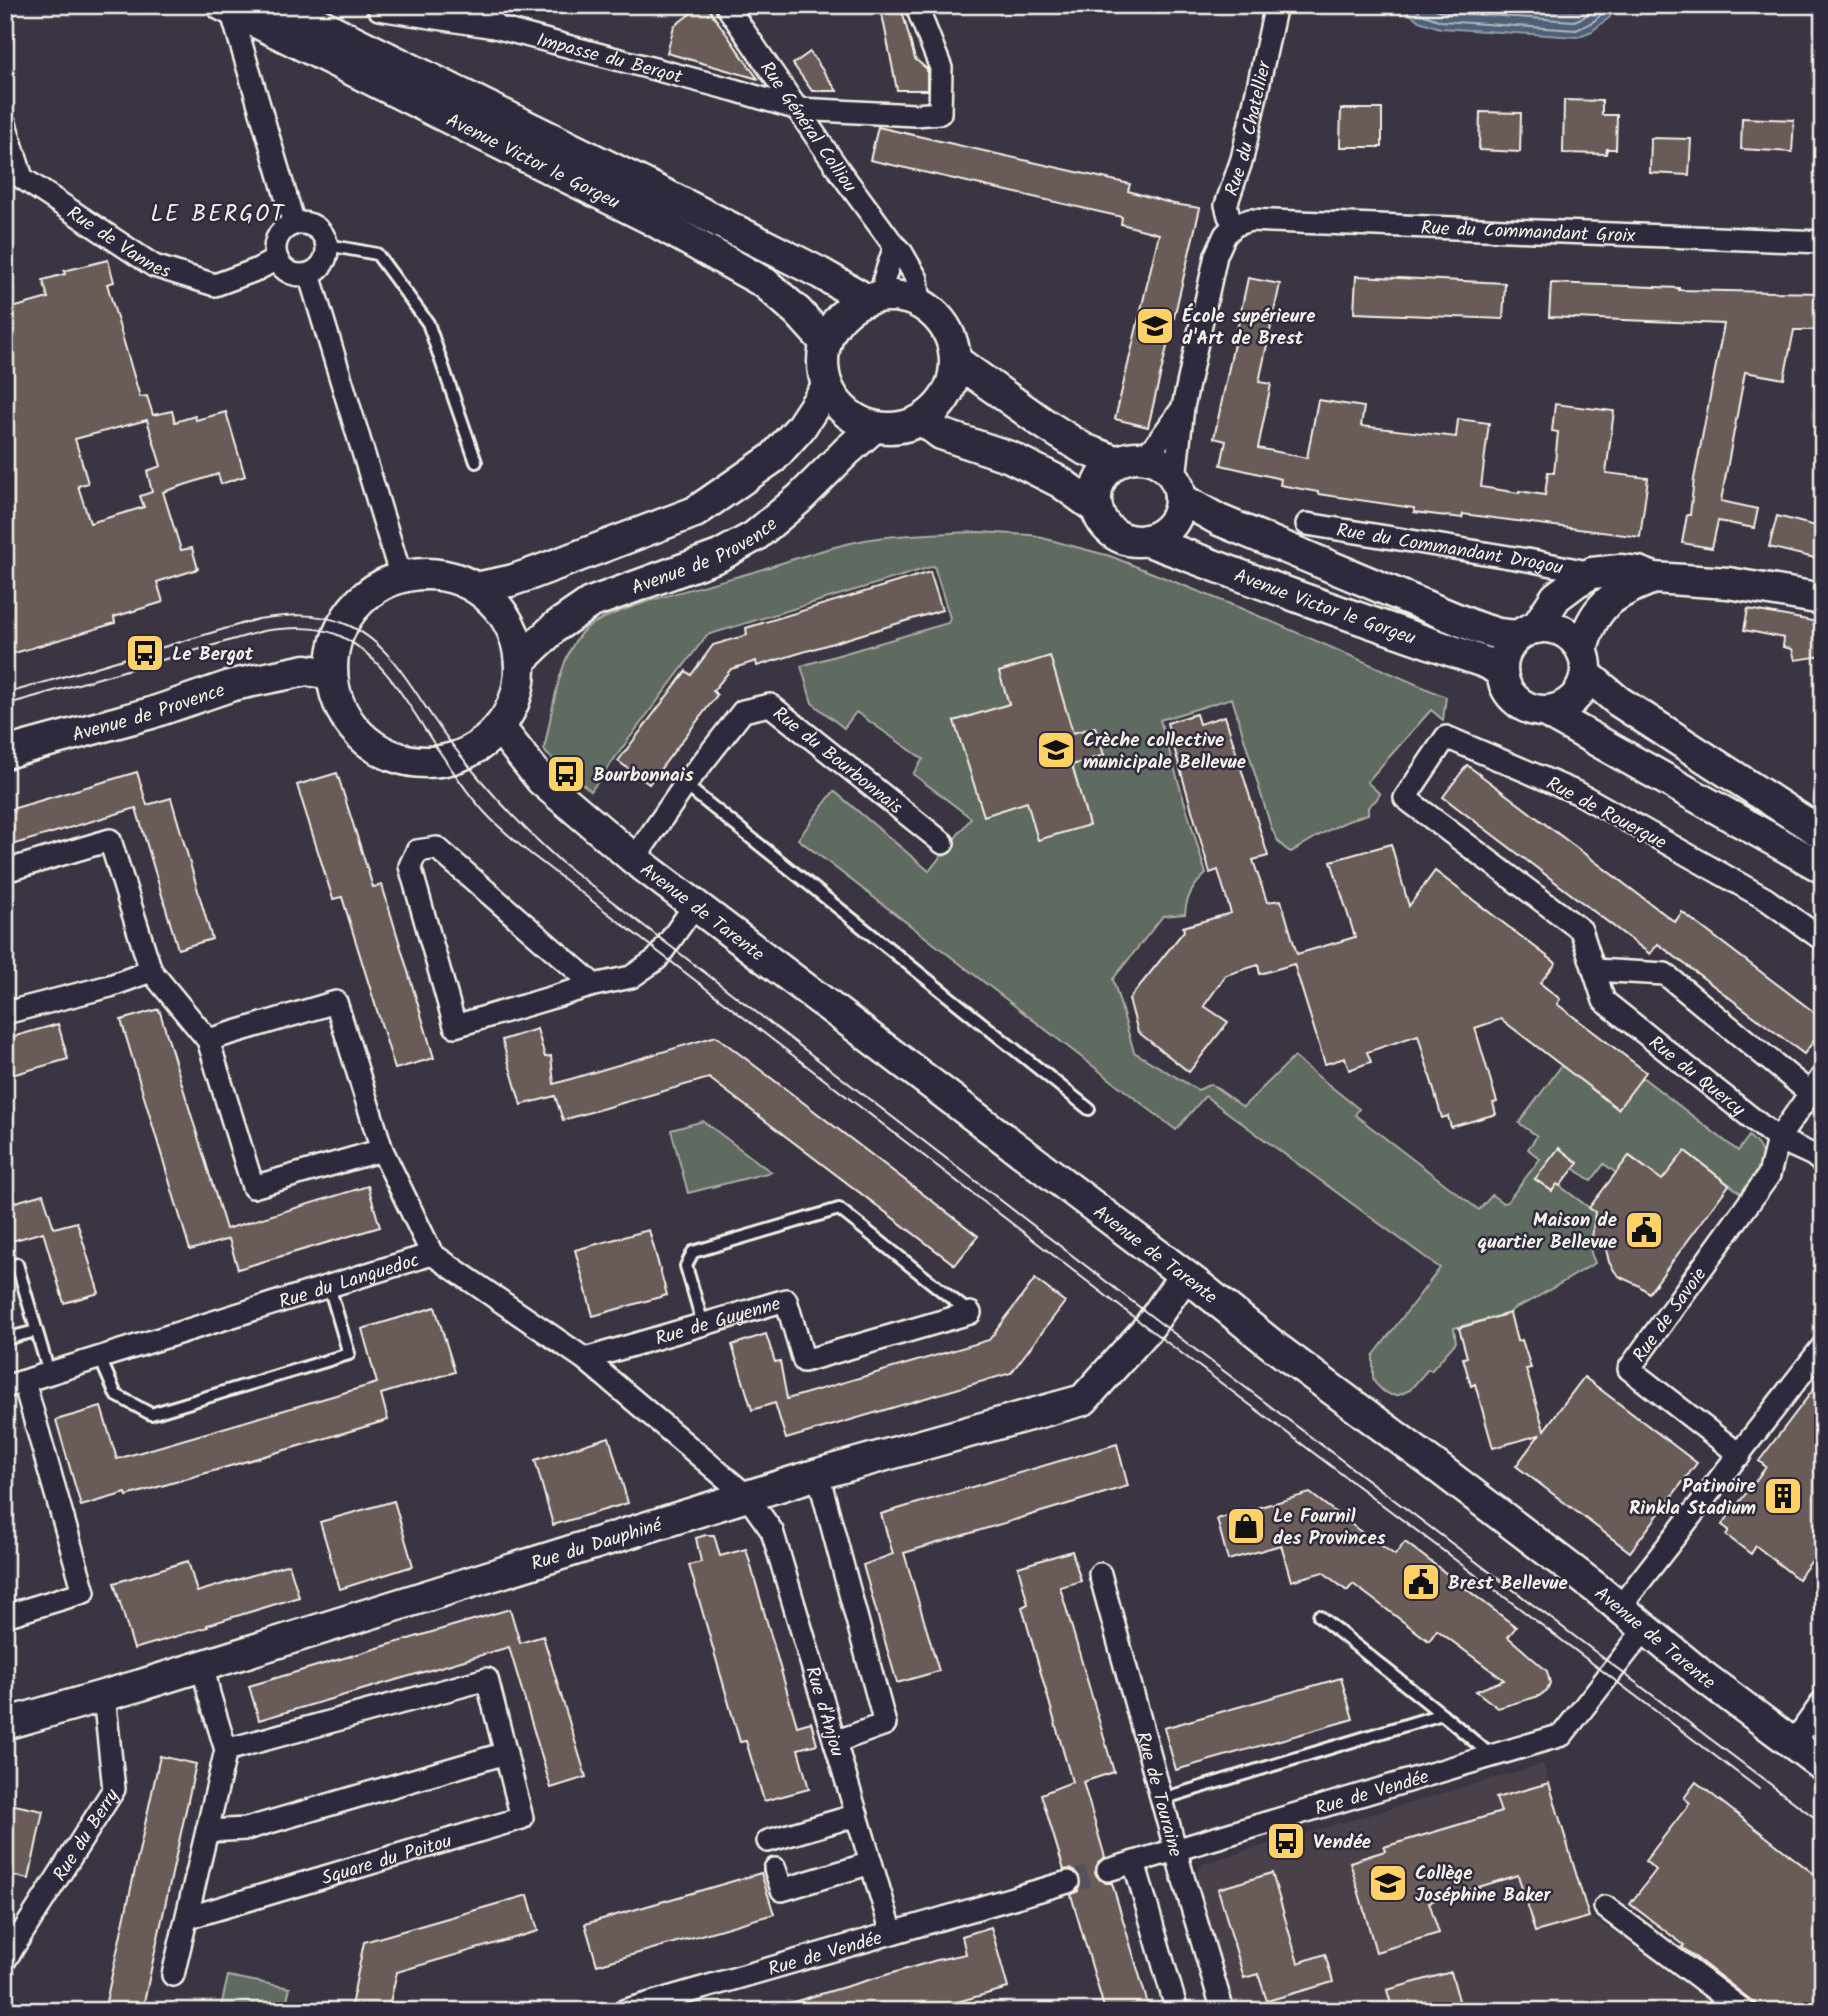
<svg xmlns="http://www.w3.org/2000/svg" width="1828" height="2016" font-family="Kalam,sans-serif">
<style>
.built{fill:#494049}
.green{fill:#5f6b60;stroke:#aaaea4;stroke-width:2}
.water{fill:#4d6078;stroke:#909aa5;stroke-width:2}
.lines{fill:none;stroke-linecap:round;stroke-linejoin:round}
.shore{stroke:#b1b7bb;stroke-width:2}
.building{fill:#695b58;stroke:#f4f1e8;stroke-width:2;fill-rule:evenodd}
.street-tunnel{stroke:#57505b;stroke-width:21;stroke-dasharray:21 10;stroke-linecap:butt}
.lane-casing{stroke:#f4f1e8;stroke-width:16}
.street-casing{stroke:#f4f1e8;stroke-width:26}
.secondary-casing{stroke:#f4f1e8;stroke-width:35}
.lane{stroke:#2f2a3d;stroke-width:10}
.street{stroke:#2f2a3d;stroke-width:21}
.secondary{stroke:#2f2a3d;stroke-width:30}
.tram{stroke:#f4f1e8;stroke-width:2}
.labels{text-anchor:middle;stroke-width:5;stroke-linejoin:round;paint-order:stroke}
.street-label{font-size:19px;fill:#f4f1e8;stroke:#2f2a3d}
.poi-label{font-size:19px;font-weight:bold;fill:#f4f1e8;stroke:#2f2a3d;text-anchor:start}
.quarter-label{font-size:23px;letter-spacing:2px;fill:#f4f1e8;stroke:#2f2a3d}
</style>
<rect width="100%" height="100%" fill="#3b3442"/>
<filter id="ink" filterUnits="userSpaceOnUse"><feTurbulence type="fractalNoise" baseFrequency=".0143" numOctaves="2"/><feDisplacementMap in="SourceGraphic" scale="14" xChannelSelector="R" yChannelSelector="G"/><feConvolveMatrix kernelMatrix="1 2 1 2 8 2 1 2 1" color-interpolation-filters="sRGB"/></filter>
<g filter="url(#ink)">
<polygon class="built" points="1543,1764 1589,1917 1650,1952 1727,2011 1235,2011 1197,1877 1198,1868 1204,1863"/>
<g class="green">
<path d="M979,532l52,3 79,21 130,52 206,89 -3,23 -12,-10 -64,72 13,12 -4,6 -8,7v7c-28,8 -52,23 -77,38 -12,-6 -16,-15 -21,-28l-38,-126 -72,22 46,154c-13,11 -20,23 -21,40l-22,2 -50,63 21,73 64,38 13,-6 32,23 51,-50 65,52 -4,6 124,95 13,-15 11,8 4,-1 33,-43 -12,-10 9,-13 -18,-13 43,-58 80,12 96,74 11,-15c4,4 9,8 11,13 9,15 -10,34 -18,45l-57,-43 -13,17 3,22 -45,-34 -14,17 -12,-9 -13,17 -20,-15 -36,13 17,12 5,-7 38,28 -4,41 4,10 -63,37 -19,9 -3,4 -56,15 2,14 -25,29 -3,-2 -18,21 -11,5h-8l-8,-4 -8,-8 -2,-6v-21l67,-88 -235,-172 -29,34 -378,-291 36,-48 95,80 42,-53 -58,-44 10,-15 -67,-47 -12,16 -32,-25 -11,-37 147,-43 2,-5 -16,-52 -227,69 -79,105 -37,51 -45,-38 -2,-4c8,-34 14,-89 37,-116 21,-24 134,-50 169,-60 42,-13 85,-29 128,-35 34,-4 68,-5 101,-6z"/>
<polygon points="703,1121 771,1172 688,1193 671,1130"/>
<polygon points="228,1976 290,1988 284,2011 220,2011"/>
</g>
<polygon class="water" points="1399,5 1614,5 1610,17 1592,31 1577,37 1440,28 1419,21"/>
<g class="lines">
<g class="shore">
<path d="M1410,5l12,9 19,7 135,9c12,-5 26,-11 30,-25"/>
<polyline points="1425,5 1443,12 1574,21 1584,17 1597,5"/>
<polyline points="1497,5 1572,10 1582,5"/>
</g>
</g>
<g class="building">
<polygon points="702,5 706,5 758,79 667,53 674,26"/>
<polygon points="902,10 915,59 927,69 927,90 897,90 882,14"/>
<polygon points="810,52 837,91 812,91 793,64"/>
<polygon points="1564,100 1602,101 1602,115 1617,115 1616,149 1607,149 1606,154 1563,153"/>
<polygon points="1341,109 1382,109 1382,147 1340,147"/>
<polygon points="1480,112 1521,113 1520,152 1479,150"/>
<polygon points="1742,118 1794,120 1792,152 1741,149"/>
<polygon points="878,127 1130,184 1128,191 1174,204 1200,208 1148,427 1115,419 1159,234 1121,224 1122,217 870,160"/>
<polygon points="1651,138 1691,139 1689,175 1650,173"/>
<path d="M108,260l6,22 -7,2 33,113 7,-1 6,19 19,-4 3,11 20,-6 1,4 30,-8 19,64 -24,8 -3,-10 -55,18 18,58 11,-2 6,21 -41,13 6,20 -49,15 1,6 -110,33v-346l43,-12 -5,-18 22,-6 -1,-3zM147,420l14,46 -14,5 5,21 -12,4 4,11 -54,16 -12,-37 10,-3 -13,-44z"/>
<polygon points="1356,276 1505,283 1503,319 1354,313"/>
<polygon points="1248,278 1280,284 1259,382 1271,384 1258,448 1307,458 1318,400 1364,407 1361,426 1456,437 1458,419 1489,423 1481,487 1519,493 1519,491 1545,495 1548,472 1554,473 1558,432 1552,431 1555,404 1614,411 1606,473 1648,478 1640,537 1463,514 1462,518 1414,512 1414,508 1318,494 1318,492 1280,485 1281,479 1221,465 1226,441 1214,438"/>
<polygon points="1551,283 1679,288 1679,290 1823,293 1823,330 1794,330 1784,379 1745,372 1721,501 1758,509 1754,528 1718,521 1712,548 1682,543 1687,515 1690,515 1694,479 1724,324 1549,317"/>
<polygon points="1777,516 1823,528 1823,560 1769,547"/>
<polygon points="930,572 942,610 757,666 756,661 731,669 713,691 717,695 649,784 618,761 686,671 691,675 713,645 747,635 746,628"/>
<polygon points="1748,609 1823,623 1823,656 1795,660 1792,649 1783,647 1784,638 1744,630"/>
<polygon points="1050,656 1073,733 1095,727 1104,755 1072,765 1089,825 1038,840 1027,802 984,816 954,721 1009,704 999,672"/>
<polygon points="1196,714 1199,724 1225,716 1268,856 1253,860 1267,902 1281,900 1297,954 1355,937 1331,861 1391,844 1409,906 1435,871 1556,963 1540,983 1560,999 1557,1004 1646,1072 1618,1109 1501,1019 1475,1028 1497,1102 1493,1103 1496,1114 1451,1127 1448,1116 1442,1118 1418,1035 1367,1052 1371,1062 1349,1070 1345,1058 1325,1064 1294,964 1260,974 1258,965 1226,975 1204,1006 1228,1022 1189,1072 1138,1032 1129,999 1184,931 1183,927 1231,913 1218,870 1210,873 1167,723"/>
<polygon points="1467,765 1675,922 1682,912 1823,1019 1823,1028 1804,1054 1658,944 1650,954 1443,797"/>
<polygon points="137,772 147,805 171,798 212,939 178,949 136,808 5,847 5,811"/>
<polygon points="337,773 373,887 382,885 434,1058 395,1069 342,897 333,899 297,785"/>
<polygon points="159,1009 226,1229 368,1186 380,1227 238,1269 229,1239 190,1250 121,1020"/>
<polygon points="58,1024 68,1059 5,1077 5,1039"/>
<polygon points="537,1029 545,1057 551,1056 554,1084 716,1036 978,1236 955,1265 709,1078 563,1120 555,1096 521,1105 502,1040"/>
<polygon points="1559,1148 1578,1163 1560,1186 1557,1184 1552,1191 1535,1179"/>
<polygon points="1685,1151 1729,1185 1649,1293 1638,1285 1620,1277 1615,1272 1609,1262 1606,1249 1591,1247 1595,1212 1589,1208 1629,1156 1662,1180"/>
<polygon points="43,1194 54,1228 77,1222 99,1293 64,1303 43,1232 5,1243 5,1205"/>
<polygon points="649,1230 667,1295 593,1316 575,1250"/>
<polygon points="1035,1279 1065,1302 1011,1373 786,1439 775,1403 752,1410 732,1345 766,1334 775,1362 780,1361 787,1399 989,1340"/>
<polygon points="435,1307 455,1372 381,1394 388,1420 127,1496 126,1493 81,1506 56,1420 101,1407 117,1459 377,1383 362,1329"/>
<polygon points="1510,1313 1517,1341 1522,1340 1531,1368 1526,1369 1544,1430 1584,1377 1697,1463 1630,1552 1516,1466 1539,1435 1493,1448 1475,1384 1471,1386 1463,1358 1467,1357 1459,1328"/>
<polygon points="1823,1377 1823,1546 1798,1579 1756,1546 1751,1554 1726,1535 1729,1530 1722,1525 1766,1467 1759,1461"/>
<polygon points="609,1437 628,1503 553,1525 535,1460"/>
<polygon points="1117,1444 1128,1486 904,1553 939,1671 897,1683 863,1565 893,1554 881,1514"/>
<polygon points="1310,1493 1360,1531 1395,1555 1405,1542 1516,1627 1508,1637 1547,1671 1550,1683 1547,1690 1539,1696 1498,1708 1476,1691 1504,1680 1437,1630 1429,1641 1353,1584 1347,1591 1323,1572 1291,1581 1281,1545 1228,1560 1217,1519"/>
<polygon points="394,1501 413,1566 340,1589 320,1522"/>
<polygon points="706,1535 714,1535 720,1556 746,1549 797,1726 811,1722 817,1744 798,1749 809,1789 764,1801 746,1741 740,1742 689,1565 701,1562 696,1538"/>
<polygon points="1072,1551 1081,1581 1060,1587 1114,1772 1083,1782 1105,1857 1098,1862 1095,1873 1100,1880 1106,1883 1112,1883 1150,2011 1105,2011 1071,1895 1078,1891 1081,1879 1077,1872 1070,1869 1064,1870 1041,1794 1072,1782 1022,1607 1028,1604 1018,1567"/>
<polygon points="188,1561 197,1592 289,1564 299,1597 207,1625 208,1627 134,1649 114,1583"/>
<polygon points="510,1609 520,1643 543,1636 586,1777 551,1788 509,1647 259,1720 249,1686"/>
<polygon points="1341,1678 1353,1719 1176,1770 1164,1728"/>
<polygon points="160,1756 196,1764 142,2011 104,2011"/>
<polygon points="1696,1782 1823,1881 1823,2011 1765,2011 1682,1947 1684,1945 1630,1904 1656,1870 1645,1861 1690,1803 1684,1798"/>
<polygon points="1549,1783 1589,1917 1535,1932 1518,1875 1429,1902 1439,1933 1376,1952 1350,1862 1385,1851 1384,1847 1501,1812 1496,1798"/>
<polygon points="5,1803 43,1811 29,1879 5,1874"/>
<polygon points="761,1873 774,1914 597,1965 585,1924"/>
<polygon points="1272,1873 1298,1963 1325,1954 1333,1982 1267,2001 1258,1974 1244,1978 1218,1889"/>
<polygon points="528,1895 538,1931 397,1972 388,2011 350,2011 364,1942"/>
<polygon points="991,1927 1008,1988 924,2011 784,2011 783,2005 937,1960 966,1954 962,1936"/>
<polygon points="1451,1972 1462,2011 1393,2011 1387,1990"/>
</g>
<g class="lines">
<polyline class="street-tunnel" points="1068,1882 1108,1870"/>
<defs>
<g id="lane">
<polyline points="327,245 377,254 428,323 476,462"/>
<polyline points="685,785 1089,1109"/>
<polyline points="17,1264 49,1373"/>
<polyline points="703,1324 686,1266 693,1252 839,1209 970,1313"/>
<polyline points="5,1339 36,1331"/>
<polyline points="100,1358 116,1395 151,1414 349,1354 329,1286"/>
<polyline points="1319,1616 1442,1714"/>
<polyline points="1162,1799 1442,1714 1492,1756"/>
</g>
<g id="street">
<polyline points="486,5 495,27"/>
<path id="s1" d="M726,5l115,168 52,71 9,9 15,26 3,24"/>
<path id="s2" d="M379,9l116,18 239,63 64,19 117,6 25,-2 1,-45 -25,-63"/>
<polyline points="231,10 294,224"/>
<path id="s3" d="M5,124l17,54 132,88 61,19 41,-15 21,-11"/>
<circle cx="301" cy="249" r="26"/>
<path id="s4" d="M1235,225l15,-5 21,1 552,21"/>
<path id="s5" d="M1235,225l-6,-9 -3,-11 16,-46 34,-154"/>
<polyline points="309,274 401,577"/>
<polyline points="885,296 884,279 895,246"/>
<polyline points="1141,456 1154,447 1182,409"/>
<polyline points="1175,478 1183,407 1216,255 1225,235 1235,225"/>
<path id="s6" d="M1307,524l226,37 59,12"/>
<path id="s7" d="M634,859l51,-74 58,-74 27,-6 173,138"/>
<polyline points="5,871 110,840 151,971 208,1040 253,1187 382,1150 432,1254"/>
<path id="s8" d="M1823,940l-57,-41 -186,-105 -134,-57 -41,61 176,132 23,71 174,138 35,16 10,8"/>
<polyline points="1594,970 1665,974 1810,1093"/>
<polyline points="594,985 455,1026 410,866 417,851 437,848 594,985 631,977 657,959 695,905"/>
<polyline points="5,1013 110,986 151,971"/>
<polyline points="208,1040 336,1002 382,1150"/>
<path id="s9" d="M585,1359l201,-59 18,61 166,-48"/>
<path id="s10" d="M5,1387l427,-133 153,105 162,137 25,35 120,402"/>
<path id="s11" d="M1740,1455l-111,-86 140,-194 9,-36 45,-64"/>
<polyline points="818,1474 885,1724 835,1742"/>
<path id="s12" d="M1100,1574l83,303 40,134"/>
<polyline points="1620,1607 1823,1346"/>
<polyline points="5,1616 84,1592 24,1382"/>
<polyline points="1793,1743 1823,1701"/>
<polyline points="207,1831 246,1829 506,1753"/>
<polyline points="768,1841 857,1815"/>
<polyline points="1134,1862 1177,2011"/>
<polyline points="775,1869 782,1890 871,1863"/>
<path id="s13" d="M1108,1870l454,-135 83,-106"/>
<polyline points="1605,1907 1744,2011"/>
<path id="s14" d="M187,1918l335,-100 -35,-139 -261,71"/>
<path id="s15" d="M5,1960l109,-171 -10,-93"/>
<polyline points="173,1975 226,1750 209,1694 203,1666"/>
<path id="s16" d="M623,2011l445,-129"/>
</g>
<g id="secondary">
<path id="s17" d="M222,5l425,212 118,66 33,29 28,31"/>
<polyline points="281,5 660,192 820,273 867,300"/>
<circle cx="889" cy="362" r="66"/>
<polyline points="956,361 1043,423 1084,449 1118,462"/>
<polyline points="922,420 941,434 1010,457 1060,482 1097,509"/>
<circle cx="1138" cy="499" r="42"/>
<polyline points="1180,498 1219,520 1476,627 1498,634 1517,636"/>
<path id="s18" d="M1146,540l155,58 163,57 25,9 13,9"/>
<circle cx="426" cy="668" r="94"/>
<polyline points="476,588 510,581 531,574 695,512 773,458 800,428 827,387"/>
<circle cx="1544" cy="669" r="42"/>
<polyline points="1536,628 1556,597 1576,582 1592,573 1620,570 1638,572 1654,578 1728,583 1823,599"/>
<path d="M1582,651c10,-45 31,-58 72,-73"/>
<path id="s19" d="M520,661l35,-34 35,-24 129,-47 36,-20 44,-37 48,-48 27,-24"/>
<polyline points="1586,674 1618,701 1823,834"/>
<polyline points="1546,712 1823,868"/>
<path id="s20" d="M499,727l42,53 93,79 569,430 72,58 161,119 160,122 108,89 119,89"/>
<path id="s21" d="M5,753l146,-40 82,-28 73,-15 26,4"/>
<path id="s22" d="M5,1724l136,-39 677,-211 265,-74 65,-72 36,-52"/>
</g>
</defs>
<use href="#lane" class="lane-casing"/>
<use href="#street" class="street-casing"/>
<use href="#secondary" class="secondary-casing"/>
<use href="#lane" class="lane"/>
<use href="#street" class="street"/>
<use href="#secondary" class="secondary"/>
<g class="tram">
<path d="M5,694l253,-75c29,-4 57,-7 85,4 43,16 66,60 90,95 14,21 30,41 46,60 25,30 53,58 82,84l594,457 668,505"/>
<path d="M5,705l258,-74c24,-3 52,-6 75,4 48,22 73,75 101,116 16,23 32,48 52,68 10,10 21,19 32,29l625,480 611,461"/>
</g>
</g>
</g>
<defs>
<symbol id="school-square" viewBox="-11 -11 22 22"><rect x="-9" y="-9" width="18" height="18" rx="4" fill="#ffd166" stroke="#2f2a3d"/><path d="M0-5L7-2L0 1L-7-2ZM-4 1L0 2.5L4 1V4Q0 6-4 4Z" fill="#111"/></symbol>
<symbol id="bus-square" viewBox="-11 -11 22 22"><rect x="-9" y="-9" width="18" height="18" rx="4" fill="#ffd166" stroke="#2f2a3d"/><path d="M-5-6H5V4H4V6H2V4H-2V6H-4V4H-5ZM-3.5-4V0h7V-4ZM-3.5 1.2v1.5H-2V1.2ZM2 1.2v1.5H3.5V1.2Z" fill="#111"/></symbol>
<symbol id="civic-square" viewBox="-11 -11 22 22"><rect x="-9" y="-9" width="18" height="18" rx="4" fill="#ffd166" stroke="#2f2a3d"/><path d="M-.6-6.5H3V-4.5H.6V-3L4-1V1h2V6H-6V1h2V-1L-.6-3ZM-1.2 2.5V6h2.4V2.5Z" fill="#111"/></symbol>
<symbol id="building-square" viewBox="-11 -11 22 22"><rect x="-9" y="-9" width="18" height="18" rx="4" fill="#ffd166" stroke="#2f2a3d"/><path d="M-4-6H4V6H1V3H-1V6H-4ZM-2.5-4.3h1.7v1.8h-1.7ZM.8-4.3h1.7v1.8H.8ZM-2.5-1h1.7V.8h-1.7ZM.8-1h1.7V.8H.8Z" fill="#111"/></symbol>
<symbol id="shop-square" viewBox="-11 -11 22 22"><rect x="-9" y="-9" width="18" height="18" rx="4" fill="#ffd166" stroke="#2f2a3d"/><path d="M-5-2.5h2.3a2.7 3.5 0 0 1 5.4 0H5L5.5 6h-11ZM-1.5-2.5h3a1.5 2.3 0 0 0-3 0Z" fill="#111"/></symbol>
</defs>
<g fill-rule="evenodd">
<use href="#school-square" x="1133" y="304" width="44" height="44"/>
<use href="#bus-square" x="123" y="631" width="44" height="44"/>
<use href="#school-square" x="1034" y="728" width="44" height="44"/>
<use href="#bus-square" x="544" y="752" width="44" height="44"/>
<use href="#civic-square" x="1622" y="1208" width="44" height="44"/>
<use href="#building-square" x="1761" y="1474" width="44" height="44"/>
<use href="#shop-square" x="1224" y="1504" width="44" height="44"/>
<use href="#civic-square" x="1399" y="1560" width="44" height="44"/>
<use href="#bus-square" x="1264" y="1819" width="44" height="44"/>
<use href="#school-square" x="1366" y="1861" width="44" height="44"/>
</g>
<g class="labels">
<g class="street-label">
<text dy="7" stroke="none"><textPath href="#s2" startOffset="236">Impasse du Bergot</textPath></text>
<text dy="7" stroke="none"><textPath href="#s1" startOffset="147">Rue Général Colliou</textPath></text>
<text dy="7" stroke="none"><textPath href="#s5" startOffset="102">Rue du Chatellier</textPath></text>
<text dy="7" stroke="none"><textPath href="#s17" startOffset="348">Avenue Victor le Gorgeu</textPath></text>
<text dy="7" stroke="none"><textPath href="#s4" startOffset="294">Rue du Commandant Groix</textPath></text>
<text dy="7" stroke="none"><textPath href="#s3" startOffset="173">Rue de Vannes</textPath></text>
<text dy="7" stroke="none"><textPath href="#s6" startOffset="145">Rue du Commandant Drogou</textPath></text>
<text dy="7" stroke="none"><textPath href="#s19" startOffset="215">Avenue de Provence</textPath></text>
<text dy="7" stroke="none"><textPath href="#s18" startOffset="191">Avenue Victor le Gorgeu</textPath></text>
<text dy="7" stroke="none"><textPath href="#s21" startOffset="149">Avenue de Provence</textPath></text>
<text dy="7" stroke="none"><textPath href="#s7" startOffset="299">Rue du Bourbonnais</textPath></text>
<text transform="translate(1607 812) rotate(28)" y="7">Rue de Rouergue</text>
<text dy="7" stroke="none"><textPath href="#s20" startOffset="276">Avenue de Tarente</textPath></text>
<text dy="7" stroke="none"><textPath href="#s8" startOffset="917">Rue du Quercy</textPath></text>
<text dy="7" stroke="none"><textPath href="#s20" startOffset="844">Avenue de Tarente</textPath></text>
<text dy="7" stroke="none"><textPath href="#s10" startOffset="360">Rue du Languedoc</textPath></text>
<text dy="7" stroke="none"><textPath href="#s11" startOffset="208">Rue de Savoie</textPath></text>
<text dy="7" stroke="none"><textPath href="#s9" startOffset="138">Rue de Guyenne</textPath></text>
<text dy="7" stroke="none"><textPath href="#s22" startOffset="618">Rue du Dauphiné</textPath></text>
<text dy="7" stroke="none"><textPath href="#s20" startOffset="1474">Avenue de Tarente</textPath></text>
<text dy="7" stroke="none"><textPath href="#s10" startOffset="1076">Rue d'Anjou</textPath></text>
<text dy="7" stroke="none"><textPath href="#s13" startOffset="275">Rue de Vendée</textPath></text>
<text dy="7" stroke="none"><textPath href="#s12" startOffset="228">Rue de Touraine</textPath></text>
<text dy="7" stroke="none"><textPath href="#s15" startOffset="149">Rue du Berry</textPath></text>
<text dy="7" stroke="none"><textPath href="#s14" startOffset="208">Square du Poitou</textPath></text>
<text dy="7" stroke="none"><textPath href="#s16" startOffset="210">Rue de Vendée</textPath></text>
</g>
<g class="poi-label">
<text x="1182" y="322">École supérieure<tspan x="1182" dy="22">d'Art de Brest</tspan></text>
<text x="172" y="660">Le Bergot</text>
<text x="1083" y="746">Crèche collective<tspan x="1083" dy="22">municipale Bellevue</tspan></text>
<text x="593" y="781">Bourbonnais</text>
<text x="1617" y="1226" text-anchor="end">Maison de<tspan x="1617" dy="22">quartier Bellevue</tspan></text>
<text x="1756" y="1492" text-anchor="end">Patinoire<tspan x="1756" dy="22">Rinkla Stadium</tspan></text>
<text x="1273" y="1522">Le Fournil<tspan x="1273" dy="22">des Provinces</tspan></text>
<text x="1448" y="1589">Brest Bellevue</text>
<text x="1313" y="1848">Vendée</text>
<text x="1415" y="1879">Collège<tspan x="1415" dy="22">Joséphine Baker</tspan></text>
</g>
<g class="quarter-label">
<text x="218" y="221">LE BERGOT</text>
</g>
</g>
<rect width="1828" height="2016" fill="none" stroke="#2f2a3d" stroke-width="28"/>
<rect x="14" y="14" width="1800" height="1988" fill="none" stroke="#f4f1e8" stroke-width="2.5" filter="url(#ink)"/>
</svg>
